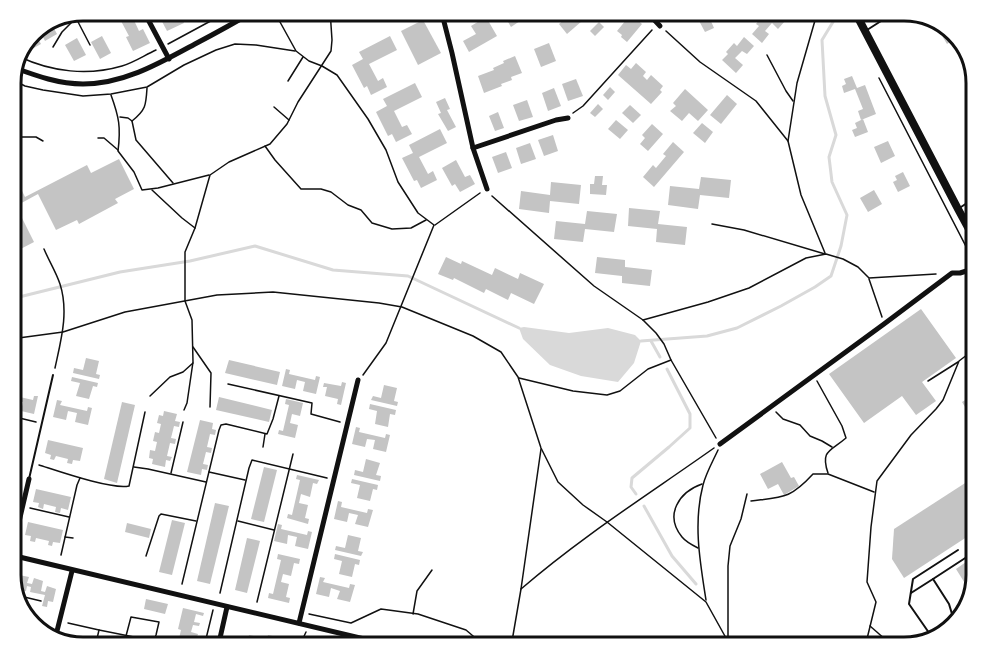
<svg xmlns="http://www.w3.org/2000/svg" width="987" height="658" font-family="'Roboto Condensed',sans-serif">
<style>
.water{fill:#d9d9d9}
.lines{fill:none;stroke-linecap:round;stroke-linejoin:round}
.stream{stroke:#d9d9d9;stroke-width:3}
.building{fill:#c4c4c4}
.path{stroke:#111;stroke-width:1.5}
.service{stroke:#111;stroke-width:2}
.minor{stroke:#111;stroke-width:5}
.secondary{stroke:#111;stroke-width:8}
.rim{fill:none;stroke:#111;stroke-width:3}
</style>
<rect width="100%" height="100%" fill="#fff"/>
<polygon class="water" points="524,327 569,333 608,328 635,335 641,341 634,363 618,382 581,376 550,365 523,339 519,328"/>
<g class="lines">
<g class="stream">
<polyline points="11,299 120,272 190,261 255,246 333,270 408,276 519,328"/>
<polyline points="641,341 707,336 737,328 781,306 815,287 831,276 841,246 847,215 832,182 829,157 836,135 825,96 822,40 836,17"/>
<polyline points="651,341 660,357"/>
<polyline points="636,494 631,487 632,478 669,447 690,428 690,414 667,369"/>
<polyline points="644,506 672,556 696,584"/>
</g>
</g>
<g class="building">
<polygon points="113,10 133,10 135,15 132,16 139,31 143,29 150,43 133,51 126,37 129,36 121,21 119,22"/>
<polygon points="156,10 178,10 184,23 167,31"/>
<polygon points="462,10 475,10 466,16"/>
<polygon points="501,10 518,10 523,19 511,27"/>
<polygon points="705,10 730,10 732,15 722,20 719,14 710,19 714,28 705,32 697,17 706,12"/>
<polygon points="771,10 785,21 778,29 772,23 765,31 769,34 762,43 752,34 759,26 756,24 763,15 766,17"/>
<polygon points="574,11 582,21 567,34 559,24"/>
<polygon points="631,14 642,24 627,42 621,37 622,35 617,31"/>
<polygon points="486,17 497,36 469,52 463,41 476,34 471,26"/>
<polygon points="932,19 945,23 954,39 947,44"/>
<polygon points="423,20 441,53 418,65 401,31"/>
<polygon points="599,22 604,27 595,36 590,31"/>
<polygon points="51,23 57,34 45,41 39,29"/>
<polygon points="102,36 111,53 100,59 91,42"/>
<polygon points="390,36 397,50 369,64 378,81 383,78 387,87 371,95 367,86 364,88 352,65 363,59 359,52"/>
<polygon points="37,37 41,44 32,49 28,42"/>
<polygon points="744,37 754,46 747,54 742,51 735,58 743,65 736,73 722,60 728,54 726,52 734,43 737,46"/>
<polygon points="77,38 86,55 74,61 65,45"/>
<polygon points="549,43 556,61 541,67 534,49"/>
<polygon points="515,56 522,73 511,77 512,80 501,84 502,86 484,93 478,76 494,70 493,68 504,63 503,61"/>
<polygon points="636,63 646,72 643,76 647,80 651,75 663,86 660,90 662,92 651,104 618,75 626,65 631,69"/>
<polygon points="852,76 857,88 865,85 876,114 861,120 858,111 863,109 855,89 844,93 842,86 846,84 844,79"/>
<polygon points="576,79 583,96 568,101 562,84"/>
<polygon points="415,83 422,97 394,111 402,127 407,125 412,134 396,142 392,134 388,136 376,112 387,106 383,99"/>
<polygon points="610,87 615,92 608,100 603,95"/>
<polygon points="554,88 561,106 548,111 542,93"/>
<polygon points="685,89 708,110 698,121 689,113 682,121 670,111 676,106 673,103"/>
<polygon points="727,95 737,104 721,124 710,115"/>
<polygon points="445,98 450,109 447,110 456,127 448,131 438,114 441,113 436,102"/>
<polygon points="527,100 533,117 519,121 513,105"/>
<polygon points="598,104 603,109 595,117 590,113"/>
<polygon points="630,105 641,115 633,123 622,113"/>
<polygon points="498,112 504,128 495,131 489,116"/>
<polygon points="863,119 868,132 855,137 852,130 857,128 855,123"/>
<polygon points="616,120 628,130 620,139 608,129"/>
<polygon points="702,123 713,132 705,143 693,133"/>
<polygon points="652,124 663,134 648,151 640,144 645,138 642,135"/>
<polygon points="440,129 447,143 419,157 428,174 433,171 437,180 421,188 417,180 414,181 402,158 413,153 409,145"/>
<polygon points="553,135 558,151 544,156 538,140"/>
<polygon points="888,141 895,156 881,163 874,147"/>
<polygon points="673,142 684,152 654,187 643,177 653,165 656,168 666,156 663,154"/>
<polygon points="530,143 536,159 521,164 516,148"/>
<polygon points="506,152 512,168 498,173 492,157"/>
<polygon points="119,159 134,189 115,199 118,203 79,224 77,220 56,230 38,194 16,206 34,242 11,254 11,168 25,197 87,165 91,173"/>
<polygon points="456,160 465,177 470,175 475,184 460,192 455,184 452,186 442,168"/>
<polygon points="903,172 910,186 898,192 893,182 897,180 895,176"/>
<polygon points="595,176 603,176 602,185 607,185 606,195 590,194 590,184 594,184"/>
<polygon points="701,177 731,180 729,198 700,195 698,209 668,205 670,186 699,189"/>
<polygon points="551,182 581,185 579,204 550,201 549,213 519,209 521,191 550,195"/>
<polygon points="874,190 882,204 868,212 860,198"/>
<polygon points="629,208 660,211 658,224 687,227 685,245 656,242 657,229 628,226"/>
<polygon points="587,211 617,214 614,232 585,229 583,242 554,239 556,221 585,224"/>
<polygon points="446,257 461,264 462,261 492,275 495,268 518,279 520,273 544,284 534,304 511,293 508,300 486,289 484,293 454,278 453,280 438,274"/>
<polygon points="597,257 625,260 625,267 652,270 650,286 622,283 622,276 595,273"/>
<polygon points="921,309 956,358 922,382 936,401 916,415 902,396 864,423 829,374"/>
<polygon points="86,358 99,361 96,374 100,375 99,379 73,373 74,368 83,370"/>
<polygon points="229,360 280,372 277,385 225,373"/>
<polygon points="286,369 290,370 289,374 315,380 316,376 320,377 316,394 303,391 305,382 297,380 295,389 282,386"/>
<polygon points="72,377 98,383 97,387 93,386 89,399 76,396 80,383 71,381"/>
<polygon points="342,382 346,383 341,405 337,404 338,399 325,396 327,387 323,387 324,383 341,386"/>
<polygon points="384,385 397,388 394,401 398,402 397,406 371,400 373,396 381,398"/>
<polygon points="976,393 976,425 962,402"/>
<polygon points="11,395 33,400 34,396 38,396 34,414 21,411 23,402 15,400 13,409 11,408"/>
<polygon points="219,397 272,410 269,422 216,410"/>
<polygon points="286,399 303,403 300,416 292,414 290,423 298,425 295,438 278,434 279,430 283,431 289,405 285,404"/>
<polygon points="57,400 62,401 60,405 87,411 88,407 92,408 88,425 75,422 77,413 68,411 66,420 53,417"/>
<polygon points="122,402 135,405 117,483 104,479"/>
<polygon points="370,404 396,410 395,415 390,414 388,427 375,424 377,411 369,409"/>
<polygon points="164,411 177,414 175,421 180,422 179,427 174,426 171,438 176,439 175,444 170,443 167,456 172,457 170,461 166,460 165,467 152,464 153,459 149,458 150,450 155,451 157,442 153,441 155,432 159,433 161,424 157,423 159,415 163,416"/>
<polygon points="200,420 213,423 212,429 216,430 215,435 210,434 207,447 212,448 211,453 206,452 203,464 208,465 207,470 202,469 201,475 187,472"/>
<polygon points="356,427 360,428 359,432 385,438 386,434 390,435 386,452 373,449 375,440 367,439 365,447 352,444"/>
<polygon points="48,440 83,448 80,461 73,460 72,464 67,463 68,459 56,456 54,460 50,459 51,455 45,453"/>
<polygon points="366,459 380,463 376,475 381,476 380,481 354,475 355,470 363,472"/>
<polygon points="782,462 791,478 794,477 799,486 784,495 778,484 768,489 760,474"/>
<polygon points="264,467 277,470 264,522 251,519"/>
<polygon points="297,475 319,480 317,484 313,483 310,497 301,494 299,503 308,505 305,518 309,519 308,524 287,518 288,514 292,515 300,480 296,479"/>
<polygon points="976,476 976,531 904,578 892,559 894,529"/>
<polygon points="352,479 378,485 377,490 373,489 370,501 357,498 360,485 351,483"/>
<polygon points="36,489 71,497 68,510 61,508 60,513 55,512 56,507 44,504 43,509 38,507 39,503 33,502"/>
<polygon points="338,501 342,502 341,507 367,513 368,509 373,510 368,527 355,524 358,515 349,513 347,522 334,519"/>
<polygon points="215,503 229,506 210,584 197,581"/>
<polygon points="172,520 185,523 172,575 159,572"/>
<polygon points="28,522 63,530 60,543 53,542 52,546 48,545 49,541 36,538 35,542 30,541 31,536 25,535"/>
<polygon points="127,523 151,529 149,538 125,532"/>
<polygon points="278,524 282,525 281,529 307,535 308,531 312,532 308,549 295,546 297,537 288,535 287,544 274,541"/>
<polygon points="348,535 361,538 358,551 363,552 361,556 335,550 336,546 345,548"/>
<polygon points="247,538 260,541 247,593 235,590"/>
<polygon points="278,554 300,559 299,564 294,563 291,576 283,574 281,582 289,584 286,597 290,598 289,603 268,598 269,593 273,594 281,560 277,559"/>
<polygon points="335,554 360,560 359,565 355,564 352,577 339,574 342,561 334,559"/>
<polygon points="976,555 976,576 971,593 956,569"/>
<polygon points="19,575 29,577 27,583 32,584 34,578 43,581 41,591 45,592 47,586 56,589 53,602 48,601 47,607 42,606 45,595 30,592 31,587 27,586 26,591 16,589"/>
<polygon points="320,577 325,578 323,582 349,588 350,584 355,585 350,602 337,599 340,591 331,588 329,597 316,594"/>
<polygon points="146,599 168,604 165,614 144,609"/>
<polygon points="183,608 204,613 203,616 196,614 194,622 200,623 199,626 193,625 191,632 198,634 197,637 200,638 200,641 193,639 192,644 195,644 195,647 177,647 181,630 178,629"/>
<polygon points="37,625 47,627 45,636 42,635"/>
<polygon points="249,635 267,639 268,635 287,639 285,647 246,647"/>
<polygon points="64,640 92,647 83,648 63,642"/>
<polygon points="107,643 118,646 118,647 106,647"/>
</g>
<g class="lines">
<g class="path">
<polyline points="277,10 280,22 296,51 309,61 322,66 337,75 368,119 386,150 398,182 418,213 434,225 386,343 363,375"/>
<polyline points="818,10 797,83 788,141 801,195 825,253"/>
<polyline points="666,31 700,62 756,101 788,141"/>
<polyline points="168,44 231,10"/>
<polyline points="53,47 62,32 76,18 90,45"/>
<polyline points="767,55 786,91 793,101"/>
<path d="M20,57c32,15 68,19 102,9 11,-3 23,-11 34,-16"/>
<polyline points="879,78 973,260"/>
<polyline points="11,79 25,86 43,90 83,96 111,94 147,87 184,65 216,50 235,44 256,45 295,51"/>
<polyline points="288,81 303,57"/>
<path d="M111,95c8,22 10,32 7,56l16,21 8,18 16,-2 51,-13"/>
<polyline points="274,107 289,120"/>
<polyline points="573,113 583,106 652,30"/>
<polyline points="120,117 128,118 132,121 136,140 173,183"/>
<path d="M132,121c14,-11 14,-16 15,-33"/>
<polyline points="11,137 36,137 43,141"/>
<polyline points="98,138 104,138 118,150"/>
<polyline points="265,146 275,160 301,189 321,189 331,192 348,205 361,210 372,223 392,229 411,228 426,220"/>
<polyline points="152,190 182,218 195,228"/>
<polyline points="492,196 594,286 643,320 656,333 664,344 671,360"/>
<polyline points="712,224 744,230 825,254"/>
<polyline points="435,225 480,193"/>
<path d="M44,249c5,12 12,23 16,35 9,28 1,56 -5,84"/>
<polyline points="869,279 882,317"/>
<polyline points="643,320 708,302 749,288 806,258 826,254 843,259 858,267 869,278 936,274"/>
<polyline points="11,339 63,332 125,312 217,295 273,292 379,303 402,307 473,336 501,352 518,377 541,448 558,482 583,505 607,522 706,602 731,647"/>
<polyline points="193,347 211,373 210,407"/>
<polyline points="519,378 573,391 607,395 620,391 648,369 671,360 716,438"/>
<path d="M817,381l25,45 4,12c-15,13 -26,12 -18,35"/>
<polyline points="928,381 958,362"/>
<polyline points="228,384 312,403 311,414 340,422"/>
<polyline points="150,396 170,377 183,372 193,363"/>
<polyline points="184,410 187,403 193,362 192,320 185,301 185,252 195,228 210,175 229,162 270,144 287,124 298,102 331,51 332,40 330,10"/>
<polyline points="776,412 783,419 800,425 810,436 822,441 832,447"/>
<polyline points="11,416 36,422"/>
<polyline points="263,447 265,434"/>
<path d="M39,465c19,6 73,25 90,21l16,-74"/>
<polyline points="134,467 148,469 206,482"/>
<polyline points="209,472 245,480"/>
<polyline points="171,473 183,422"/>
<path d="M751,501c32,-4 39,-2 62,-27h15l46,18"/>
<polyline points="30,508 69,517"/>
<polyline points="238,521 274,530"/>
<polyline points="65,537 73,538"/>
<path d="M698,548c-6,-3 -12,-6 -16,-11 -18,-22 -3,-45 20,-53"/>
<polyline points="61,555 77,485 80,478"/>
<polyline points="146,556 159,516 161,514 196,521"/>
<polyline points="13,584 18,564"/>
<polyline points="182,584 219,430 221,425 226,424 267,434 273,419 279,396"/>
<path d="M521,589c60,-52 128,-95 193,-141"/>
<polyline points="220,593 249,468 252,460 327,478"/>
<polyline points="20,596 41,601"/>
<path d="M706,600c-6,-38 -13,-77 -3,-115 3,-12 10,-24 15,-35"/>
<polyline points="257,602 293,454"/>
<polyline points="309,614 351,623 381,609 418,614 466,630 486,647"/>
<polyline points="413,614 417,591 432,570"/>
<polyline points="68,623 99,630 95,647"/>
<polyline points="870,626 894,647"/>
<polyline points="99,630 149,640 153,642 157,647"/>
<polyline points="126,636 131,617 159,622 156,635 153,642"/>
<polyline points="728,640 728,566 730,546 741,519 747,494"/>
<polyline points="129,647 131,638"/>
<polyline points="204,647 213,610"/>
<polyline points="299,647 306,632"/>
<polyline points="511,647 521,589 541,449"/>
<polyline points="833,647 842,644 865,642"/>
<polyline points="865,647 876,602 867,582 871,527 877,481 911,435 936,409 943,400 959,361 976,348"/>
</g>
<g class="service">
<polyline points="867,30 892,14 893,10"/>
<polyline points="961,207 976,197"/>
<polyline points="29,479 53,375"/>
<polyline points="911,593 933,579"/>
<polyline points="955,624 949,604 933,579 976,551"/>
<polyline points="934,640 909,604 913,579 958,550"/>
</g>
<g class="minor">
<polyline points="143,10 169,59"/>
<polyline points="441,10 452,53 473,148 487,189"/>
<polyline points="645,10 660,26"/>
<path d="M15,68c22,8 44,16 68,16 41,0 77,-21 112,-40 21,-11 41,-22 61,-34"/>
<polyline points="473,148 556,120 568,118"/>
<polyline points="720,444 884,324 952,273 960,273 976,268"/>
<polyline points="11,555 398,647"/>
<polyline points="11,556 29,479"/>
<polyline points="299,623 358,380"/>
<polyline points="55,639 72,571"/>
<polyline points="218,647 227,607"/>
</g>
<polyline class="secondary" points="854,10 958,209 976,242"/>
</g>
<path d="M0 0H987V658H0ZM83 21H904A62 62 0 0 1 966 83V575A62 62 0 0 1 904 637H83A62 62 0 0 1 21 575V83A62 62 0 0 1 83 21Z" fill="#fff" fill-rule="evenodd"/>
<path class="rim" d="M83 21H904A62 62 0 0 1 966 83V575A62 62 0 0 1 904 637H83A62 62 0 0 1 21 575V83A62 62 0 0 1 83 21Z"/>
</svg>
